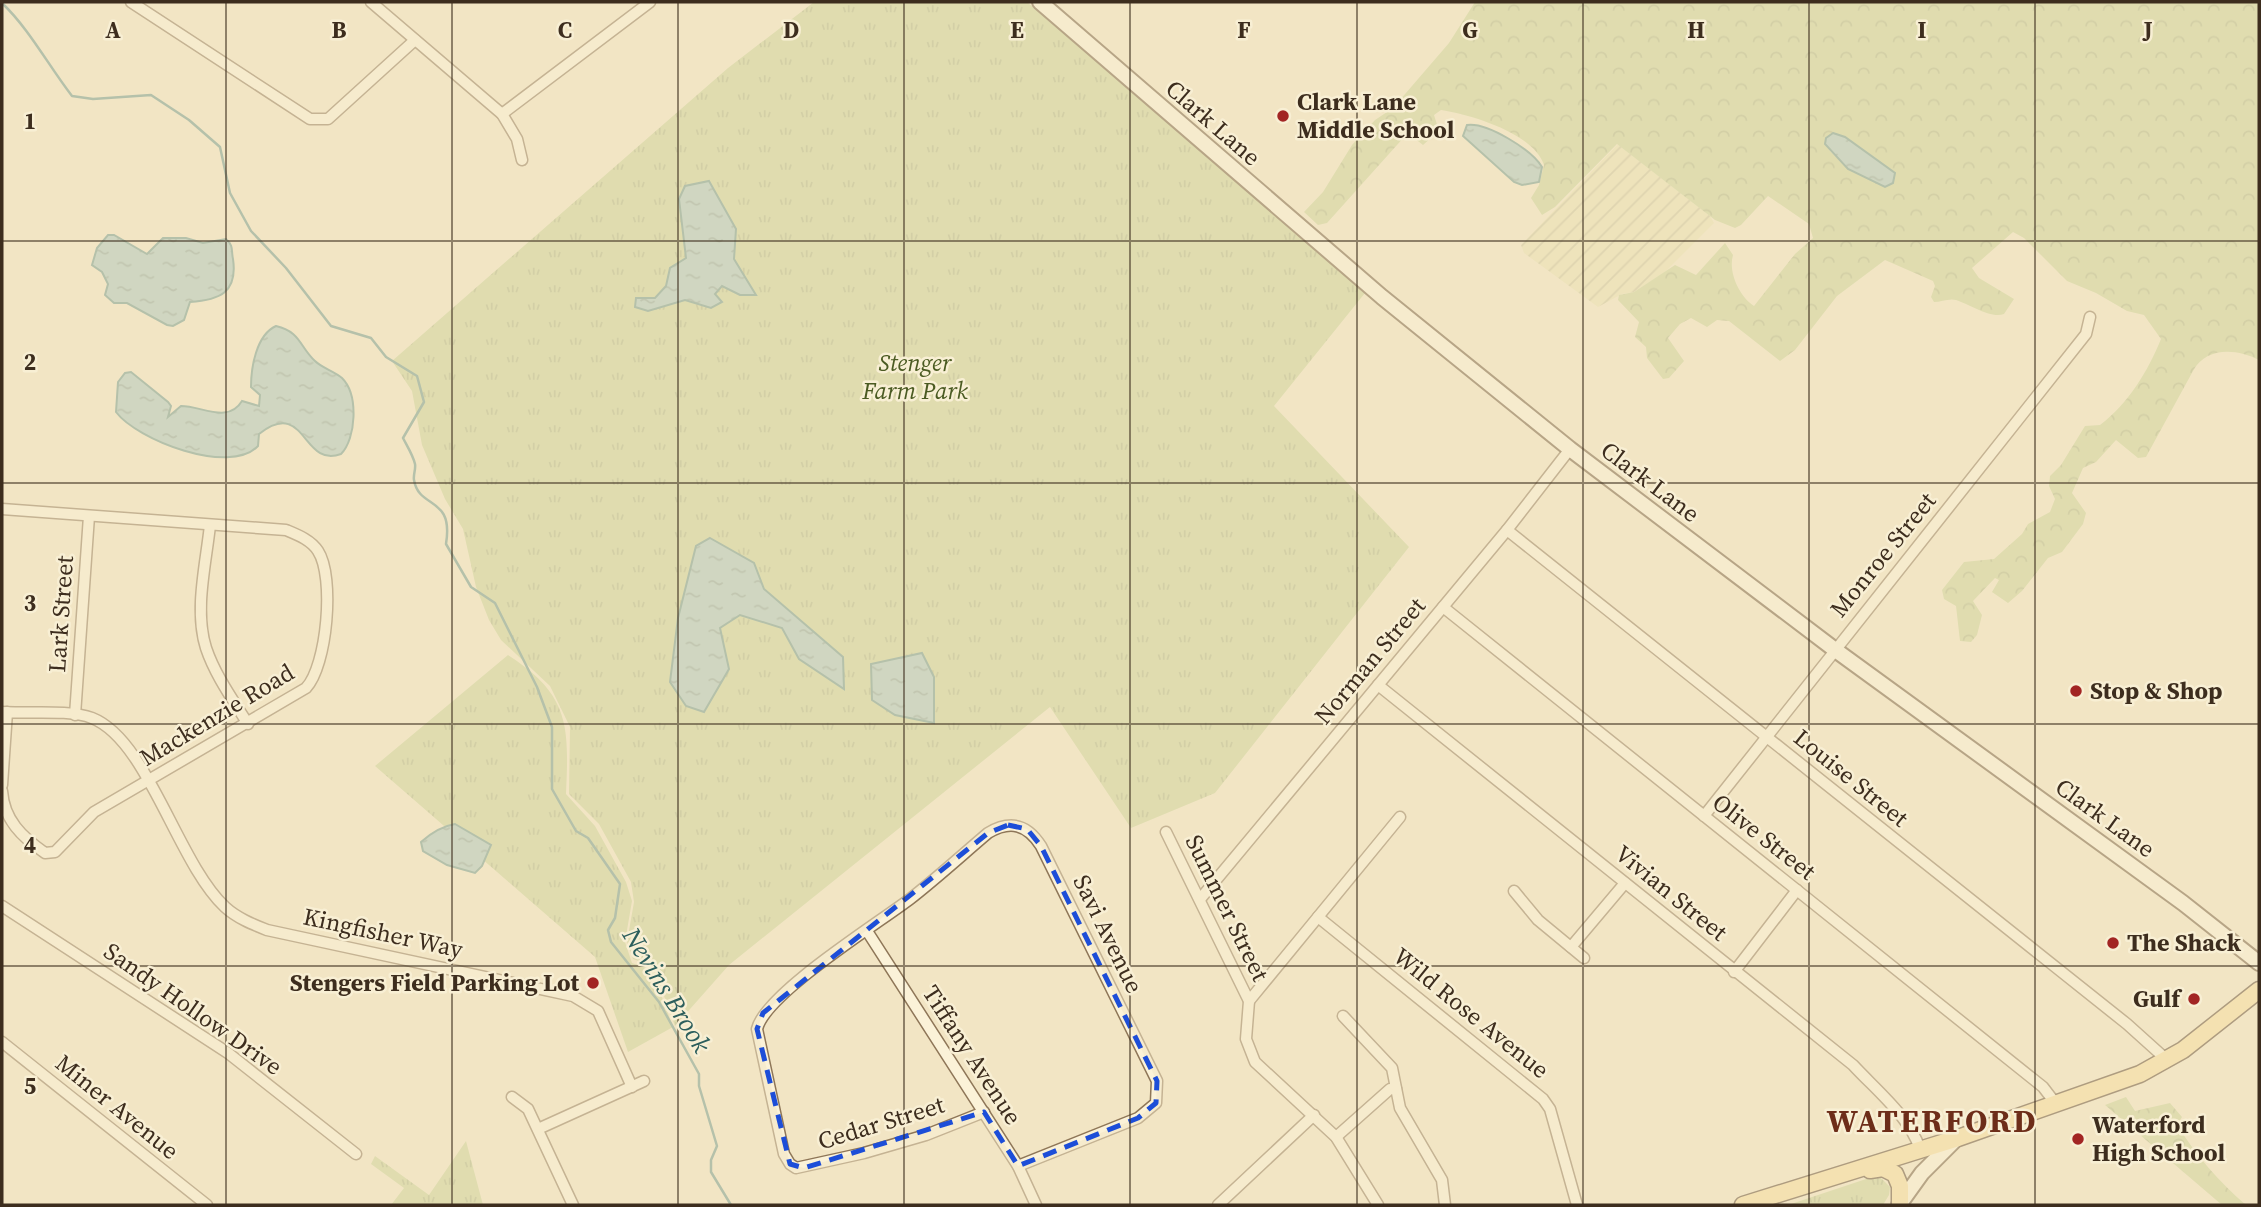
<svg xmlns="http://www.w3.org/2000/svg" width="2261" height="1207" font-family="'Source Serif 4',serif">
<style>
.farmland{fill:url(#farmland-furrows)}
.forest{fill:url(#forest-crowns);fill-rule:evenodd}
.park{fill:url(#park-tufts)}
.water{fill:url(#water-ripples);stroke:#6b948b;stroke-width:2}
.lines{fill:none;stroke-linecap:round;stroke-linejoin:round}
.stream{stroke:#6b948b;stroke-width:2.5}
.street-casing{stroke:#8e7658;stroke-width:13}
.secondary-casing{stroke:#70573b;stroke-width:18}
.primary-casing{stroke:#5c442d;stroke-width:19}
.street{stroke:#fbf2d8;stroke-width:10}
.secondary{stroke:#fbf2d8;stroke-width:14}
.primary{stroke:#f7dc99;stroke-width:16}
.marked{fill:none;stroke:#1d4ed8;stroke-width:5;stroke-dasharray:14 9;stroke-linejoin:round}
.grid{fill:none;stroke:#3d2d1e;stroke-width:2;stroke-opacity:0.55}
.poi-dot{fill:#a22523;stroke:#f8efd4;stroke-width:2.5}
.labels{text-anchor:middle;stroke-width:5;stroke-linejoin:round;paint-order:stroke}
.poi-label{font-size:24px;font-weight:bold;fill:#3d2d1e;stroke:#f8efd4;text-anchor:start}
.street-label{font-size:24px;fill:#3d2d1e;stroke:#f8efd4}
.park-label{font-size:24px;font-style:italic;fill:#4b5b22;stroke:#f8efd4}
.water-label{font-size:26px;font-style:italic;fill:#2c5e5c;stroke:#f8efd4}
.district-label{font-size:32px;font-weight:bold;letter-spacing:2px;fill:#6d2d19;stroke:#f8efd4}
.grid-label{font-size:23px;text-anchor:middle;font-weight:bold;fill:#3d2d1e;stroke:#f8efd4;stroke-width:5;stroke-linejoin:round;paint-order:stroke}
</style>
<defs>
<pattern id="farmland-furrows" width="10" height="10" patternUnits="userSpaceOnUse" patternTransform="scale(1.75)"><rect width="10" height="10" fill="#e8e0b0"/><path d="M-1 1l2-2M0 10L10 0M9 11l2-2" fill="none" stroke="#c8c097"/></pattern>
<pattern id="forest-crowns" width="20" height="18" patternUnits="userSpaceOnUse" patternTransform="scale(1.75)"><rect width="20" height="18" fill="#c9d196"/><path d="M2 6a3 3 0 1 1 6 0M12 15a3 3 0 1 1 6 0" fill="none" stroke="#aeb481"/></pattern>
<pattern id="park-tufts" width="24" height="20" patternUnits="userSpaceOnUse" patternTransform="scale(1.75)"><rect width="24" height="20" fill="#c9d196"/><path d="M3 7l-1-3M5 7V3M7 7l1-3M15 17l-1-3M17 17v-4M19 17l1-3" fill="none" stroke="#aeb481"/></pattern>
<pattern id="water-ripples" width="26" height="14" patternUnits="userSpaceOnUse" patternTransform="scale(1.75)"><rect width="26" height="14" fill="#a6c4bc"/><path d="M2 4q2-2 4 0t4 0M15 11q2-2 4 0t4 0" fill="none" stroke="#88a098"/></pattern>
</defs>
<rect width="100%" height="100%" fill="#f2e5c4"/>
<polygon class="farmland" points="1618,144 1710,216 1714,223 1664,273 1634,292 1622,294 1598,307 1524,253 1521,245"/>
<g class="forest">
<path d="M1475,2h784v358c-22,-11 -52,-14 -66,11l-47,86 -8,1 -22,-18 -20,22 -13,6 -11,25 14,20 -3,11 -21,28 -14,6 -26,33 -14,12 -16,-11 7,-12 -4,-2 -22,23 9,14 -5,20 -6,7 -11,-1 -4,-35 -12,-7 -2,-9 22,-28 30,-3 28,-25 6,-10 22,-12 5,-13 -6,-13 1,-10 11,-11 24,-39 15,-1c28,-21 48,-54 61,-86l-17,-24 -17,-4 -31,-18 -29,-12 -43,-43 -11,-6 -41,36 7,10 35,21 -10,15c-13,5 -35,-10 -48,-14 -7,-2 -15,2 -22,2l-3,-5 4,-11 -2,-5 -48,-21 -48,36 -42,54 -15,11 -51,-40 -12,-1 -10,7 -16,-9 -11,6 -12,14 16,23 -15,17 -6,1 -16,-21 -1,-11 -11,-10 4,-15 -21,-22 1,-5 15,-3 41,-27 21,10 29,-32 8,12c-5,17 6,41 21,51l41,-52 18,-16 -4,-14 -41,-28 -27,29 -6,3 -20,-8 -98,-76 -62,63 -13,8 -11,-17 8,-13 5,-20c-11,-32 -72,-50 -103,-55l-7,5 5,16 -16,14 -14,-11 -3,1 -79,88 -9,2 -14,-13 19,-20 29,-47 23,-25 18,-12 56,-65zM1845,137l50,36 -2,10c-28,-9 -51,-13 -68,-39z"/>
<path d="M2126,1097l9,14 35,-8 12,14 -5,8c19,30 42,57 69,80h-24l-117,-100z"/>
</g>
<g class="park">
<polygon points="814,2 1027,2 1365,293 1274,406 1409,547 1215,793 1131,828 1050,707 729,965 675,1026 653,966 633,959 627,942 634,902 631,882 599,824 569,794 570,727 550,686 501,640 489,620 476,587 463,529 445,499 422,445 412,391 392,361 728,68"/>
<path d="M508,655c62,40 61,71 58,139l29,32 31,56 6,19 -7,41 7,21 20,7 21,57 -45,25 -33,-95 -220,-191z"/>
<polygon points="466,1141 483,1205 391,1205 404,1188 371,1164 375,1156 429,1195"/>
<polygon points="1872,1177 1881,1178 1890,1187 1889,1195 1883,1205 1788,1205"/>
</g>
<g class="water">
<path d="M1467,125c20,-3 65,25 75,42l-3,15 -17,3 -8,-3 -51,-46z"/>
<polygon points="1833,133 1845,137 1895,173 1893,183 1885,187 1848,169 1825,144 1826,138"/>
<polygon points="709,181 736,229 734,259 756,295 740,295 722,286 715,294 722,302 711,308 685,300 648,311 635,307 636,298 655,298 666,286 670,268 686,258 679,199 685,186"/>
<path d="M108,235h6l33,19 16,-16h23l17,5 23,-4c8,7 5,11 7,20 5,34 -14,41 -43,43l-6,18 -11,6 -6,-1 -40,-22h-13l-9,-8 3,-11 -6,-12 -10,-7 5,-17z"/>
<path d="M276,326c25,6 23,20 39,35 7,7 19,10 27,17 17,17 14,61 -1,76 -39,15 -35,-57 -82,-20l-1,12c-28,30 -121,-6 -142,-34l2,-30 7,-9 6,-1 37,30 3,4 -3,11 13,-11c21,0 47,18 61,-5l17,5 1,-11 -9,-8c0,-19 5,-52 25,-61z"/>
<polygon points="710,538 754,563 764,589 843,657 844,689 799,659 782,628 740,615 720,628 729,669 704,712 686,706 670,682 678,618 696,546"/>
<polygon points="922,653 934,677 934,723 895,715 872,700 871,664"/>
<path d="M455,824l36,21 -9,21 -7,7 -28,-8 -24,-14 -2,-9c10,-9 22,-16 34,-18z"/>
</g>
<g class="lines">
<path class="stream" d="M2,3c28,27 46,62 70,93l21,3 58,-4 38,25 31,27 10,46 21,38 35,37 45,58 40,12 15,19 31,19 7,26 -21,36c4,8 10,17 12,26 1,5 -2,11 -1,16 5,30 40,15 32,64l25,43 24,16 42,84 15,40v62l24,42 12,7 32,46 -5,34 -7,12 3,12 48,60 40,72v12l18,60 -6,14v12l20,33"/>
<defs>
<g id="street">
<polyline points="131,2 310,119 328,119 415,40"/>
<polyline points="371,2 502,114 517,139 522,160"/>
<polyline points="502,114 650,2"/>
<path d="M2,509l284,21c12,5 25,10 32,21 17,26 9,115 -12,137l-212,124 -39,40 -10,1c-23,-16 -41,-33 -43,-62"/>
<path d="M210,525c-4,39 -16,85 -4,123 9,27 27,52 42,76"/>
<polyline points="1507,530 2127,1024 2167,1060"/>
<polyline points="1443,607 2043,1087 2056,1104"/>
<path d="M1378,685l475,380c23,25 56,51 67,84"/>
<path d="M2,712c25,2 67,-3 90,6 56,22 85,144 133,189 12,11 27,17 42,23l306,66 25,15 34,76"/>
<polyline points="75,715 89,516"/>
<polyline points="2,785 7,712"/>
<polyline points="1704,816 2086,334 2090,317"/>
<polyline points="1166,832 1249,1001 1246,1039 1255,1062 1336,1137 1378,1205"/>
<polyline points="1514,891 1538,920 1584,958"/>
<polyline points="1201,898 1507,530 1570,449"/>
<polyline points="2,906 228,1053 356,1154"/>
<polyline points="1318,917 1543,1099 1550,1109 1577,1205"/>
<polyline points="867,931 1018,1166 1036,1205"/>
<polyline points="1571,947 1625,883"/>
<polyline points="1734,972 1797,890"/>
<polyline points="1249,1001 1400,817"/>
<polyline points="1343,1016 1392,1068 1400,1108 1442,1180 1445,1205"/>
<polyline points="2,1042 207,1205"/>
<polyline points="512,1097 528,1109 573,1205"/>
<path d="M984,1112l-58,23 -62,18 -68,15 -6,-4 -6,-10 -27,-125c8,-35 120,-105 153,-130 27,-21 52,-44 78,-66 22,-13 39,-9 53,13l116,235 -1,22 -18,15 -120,48"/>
<polyline points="538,1129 644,1081"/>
<polyline points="1336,1137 1390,1089 1396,1089"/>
<polyline points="1218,1205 1314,1115"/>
</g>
<g id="secondary">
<polyline points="1040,2 1382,297 1570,449 1834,649 2183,903 2259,963"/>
<polyline points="1899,1205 1922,1173 1954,1141"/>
</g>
<g id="primary">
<polyline points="1870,1170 1883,1168 1895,1174 1900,1186 1900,1203"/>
<polyline points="1743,1205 1958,1138 2140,1074 2183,1050 2259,990"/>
</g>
</defs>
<use href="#street" class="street-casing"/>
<use href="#secondary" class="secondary-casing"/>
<use href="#primary" class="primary-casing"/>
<use href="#street" class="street"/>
<use href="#secondary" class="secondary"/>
<use href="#primary" class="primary"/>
</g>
<path d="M0 0H2261V1207H0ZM1008,825l19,4 14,17 116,235 -1,22 -18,15 -120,48 -34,-54 -180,56 -14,-4 -33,-135 6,-16 225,-180z" fill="#f2e5c4" fill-opacity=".55" fill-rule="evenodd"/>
<path class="marked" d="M1008,825l19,4 14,17 116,235 -1,22 -18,15 -120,48 -34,-54 -180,56 -14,-4 -33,-135 6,-16 225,-180z"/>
<path class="grid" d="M226,2v1203M452,2v1203M678,2v1203M904,2v1203M1130,2v1203M1357,2v1203M1583,2v1203M1809,2v1203M2035,2v1203M2,241h2257M2,483h2257M2,724h2257M2,966h2257"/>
<g class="poi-dot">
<circle cx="1283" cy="116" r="7"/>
<circle cx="2076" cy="691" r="7"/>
<circle cx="2113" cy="943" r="7"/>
<circle cx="593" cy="983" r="7"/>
<circle cx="2194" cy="999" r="7"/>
<circle cx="2078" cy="1139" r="7"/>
</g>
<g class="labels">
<g class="poi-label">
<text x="1297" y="110">Clark Lane<tspan x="1297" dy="28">Middle School</tspan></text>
<text x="2090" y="699">Stop &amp; Shop</text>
<text x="2127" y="951">The Shack</text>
<text x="579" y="991" text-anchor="end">Stengers Field Parking Lot</text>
<text x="2180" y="1007" text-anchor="end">Gulf</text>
<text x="2092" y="1133">Waterford<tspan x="2092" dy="28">High School</tspan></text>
</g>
<g class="street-label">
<text transform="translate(1213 123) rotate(41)" y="8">Clark Lane</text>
<text transform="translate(1650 482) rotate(37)" y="8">Clark Lane</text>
<text transform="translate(1883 555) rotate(-51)" y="8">Monroe Street</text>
<text transform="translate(61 614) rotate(-86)" y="8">Lark Street</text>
<text transform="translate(1370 661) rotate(-50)" y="8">Norman Street</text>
<text transform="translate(217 715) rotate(-31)" y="8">Mackenzie Road</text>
<text transform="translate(1851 778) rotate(39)" y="8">Louise Street</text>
<text transform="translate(2105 818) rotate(36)" y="8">Clark Lane</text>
<text transform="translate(1764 837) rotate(38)" y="8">Olive Street</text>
<text transform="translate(1671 893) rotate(39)" y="8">Vivian Street</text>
<text transform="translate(1227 908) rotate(64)" y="8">Summer Street</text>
<text transform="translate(383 933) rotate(12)" y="8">Kingfisher Way</text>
<text transform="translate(1108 934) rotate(64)" y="8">Savi Avenue</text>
<text transform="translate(193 1009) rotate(35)" y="8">Sandy Hollow Drive</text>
<text transform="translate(1471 1013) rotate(39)" y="8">Wild Rose Avenue</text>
<text transform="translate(972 1055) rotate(57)" y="8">Tiffany Avenue</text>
<text transform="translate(117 1107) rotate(39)" y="8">Miner Avenue</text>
<text transform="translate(881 1123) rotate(-17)" y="8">Cedar Street</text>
</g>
<g class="park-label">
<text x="915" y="371">Stenger<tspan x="915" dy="28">Farm Park</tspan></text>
</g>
<g class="water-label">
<text transform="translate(667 990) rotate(58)" y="9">Nevins Brook</text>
</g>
<g class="district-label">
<text x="1932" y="1132">WATERFORD</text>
</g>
</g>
<g class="grid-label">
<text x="113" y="38">A</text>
<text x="339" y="38">B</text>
<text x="565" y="38">C</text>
<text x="791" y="38">D</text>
<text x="1017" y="38">E</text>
<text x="1244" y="38">F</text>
<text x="1470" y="38">G</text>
<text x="1696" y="38">H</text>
<text x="1922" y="38">I</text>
<text x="2148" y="38">J</text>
<text x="30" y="129">1</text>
<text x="30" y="370">2</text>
<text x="30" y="611">3</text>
<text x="30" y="853">4</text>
<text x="30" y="1094">5</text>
</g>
<rect width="2261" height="1207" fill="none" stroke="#3d2d1e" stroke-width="7"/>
</svg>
